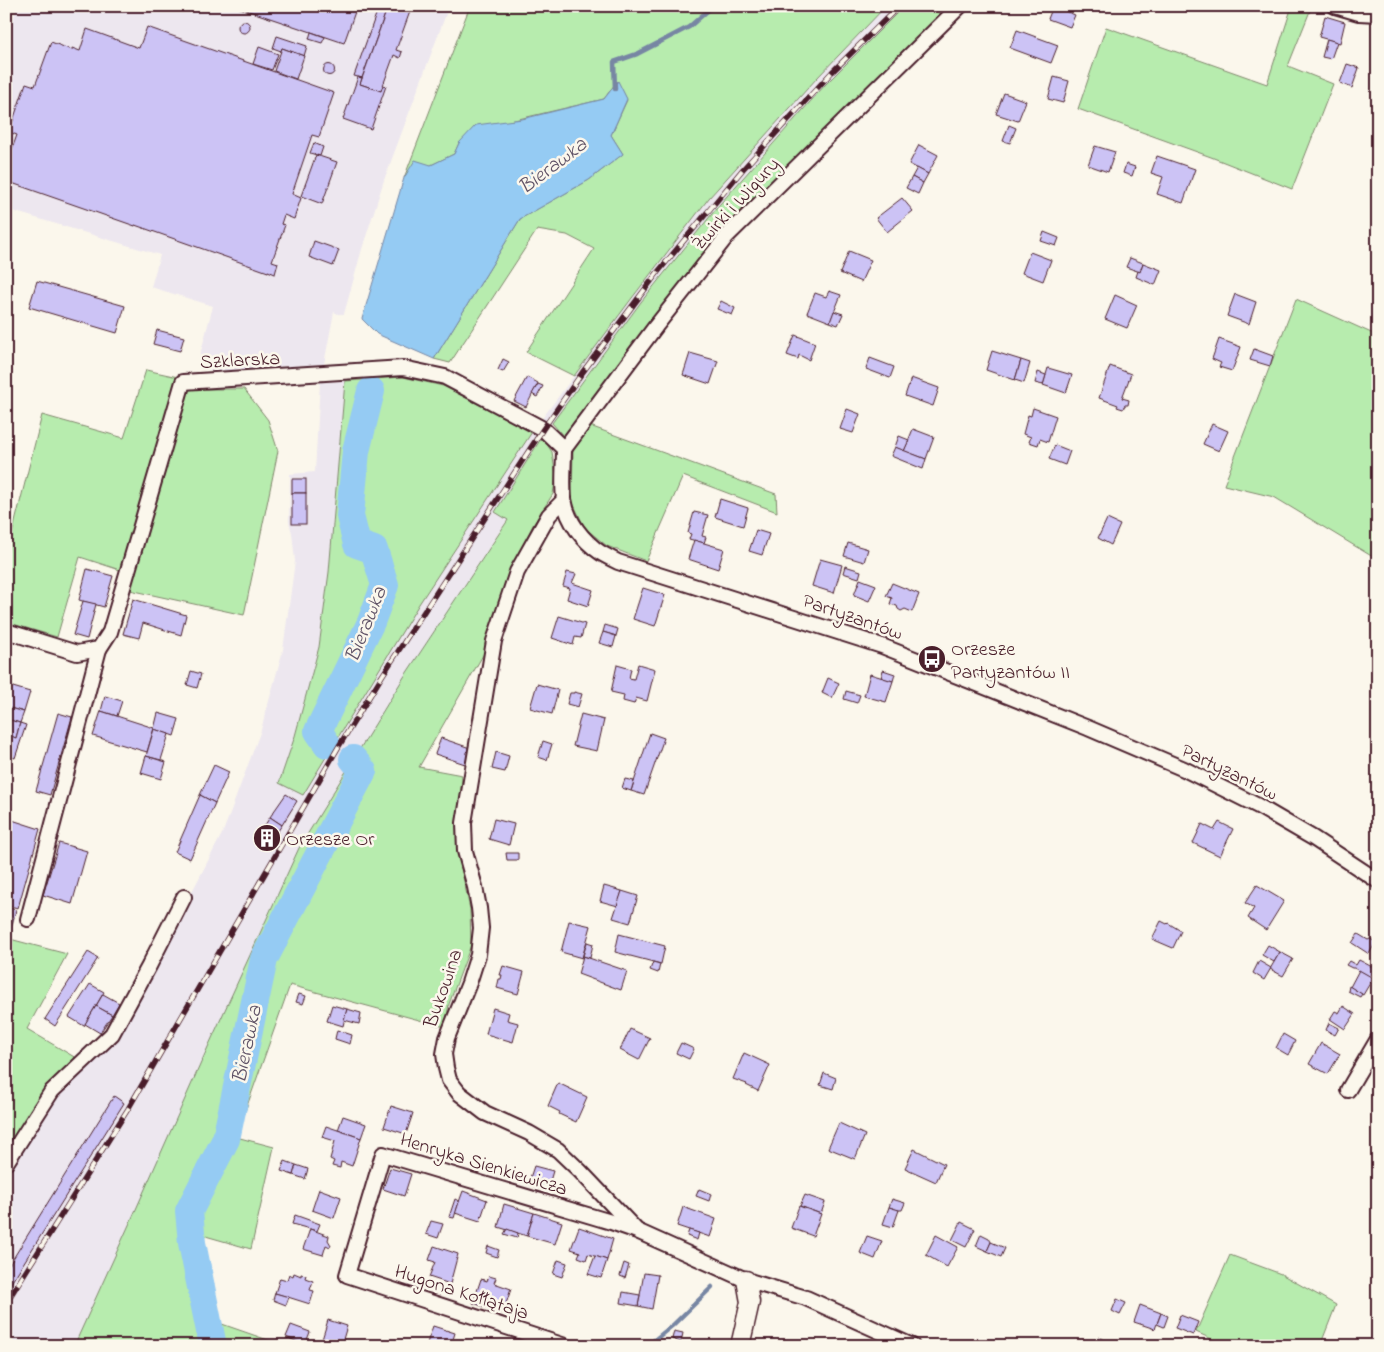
<svg xmlns="http://www.w3.org/2000/svg" width="1384" height="1352" font-family="'Indie Flower',sans-serif">
<style>
.built{fill:#ede7ef}
.green{fill:#b7ecae;stroke:#80866c}
.water{fill:#95cbf3;stroke:#7786a3}
.lines{fill:none;stroke-linecap:round;stroke-linejoin:round}
.stream{stroke:#7786a3;stroke-width:4.5}
.river{stroke:#95cbf3;stroke-width:28}
.building{fill:#ccc3f5;stroke:#4a1f2b}
.minor-casing{stroke:#4a1f2b;stroke-width:18}
.tertiary-casing{stroke:#4a1f2b;stroke-width:21}
.minor{stroke:#fbf7ec;stroke-width:14}
.tertiary{stroke:#fbf7ec;stroke-width:18}
.rail-casing{stroke:#4a1f2b;stroke-width:5.5}
.rail{stroke:#fbf7ec;stroke-width:4;stroke-dasharray:11;stroke-linecap:butt}
.labels{text-anchor:middle;stroke-width:5;stroke-linejoin:round;paint-order:stroke}
.street-label{font-size:20px;fill:#4a1f2b;stroke:#fbf7ec}
.poi-label{font-size:20px;fill:#4a1f2b;stroke:#fbf7ec;text-anchor:start}
.water-label{font-size:21px;font-style:italic;fill:#605367;stroke:#fbf7ec}
</style>
<rect width="100%" height="100%" fill="#fbf7ec"/>
<filter id="ink" filterUnits="userSpaceOnUse"><feTurbulence type="fractalNoise" baseFrequency=".02" numOctaves="2"/><feDisplacementMap in="SourceGraphic" scale="10" xChannelSelector="R" yChannelSelector="G"/><feConvolveMatrix kernelMatrix="1 2 1 2 8 2 1 2 1" color-interpolation-filters="sRGB"/></filter>
<g filter="url(#ink)">
<g class="built">
<polygon points="17,6 449,6 384,180 362,249 344,314 338,314 334,312 324,364 212,371 205,367 201,361 200,355 213,306 151,287 160,255 6,209 6,46"/>
<polygon points="886,6 904,6 825,85 720,204 641,302 542,436 495,512 508,519 404,677 299,848 111,1346 6,1346 6,1171 55,1095 118,1034 223,832 261,730 283,650 295,561 292,533 289,522 290,474 315,472 320,382 345,381 329,572 319,647 295,736 279,783 419,604 532,432 632,298 709,198 817,78"/>
</g>
<g class="green">
<polygon points="470,6 886,6 817,78 709,198 632,298 574,376 526,352 594,249 567,235 537,230 450,363 434,359 520,219 589,180 623,154 611,135 627,100 617,81 604,99 506,122 459,143 454,154 404,178"/>
<polygon points="904,6 952,6 733,223 611,375 565,438 552,423 641,302 720,204 825,85"/>
<polygon points="1292,6 1312,6 1288,66 1333,84 1292,189 1211,157 1078,109 1106,27 1267,84"/>
<polygon points="1296,299 1378,336 1378,560 1274,497 1224,485"/>
<polygon points="146,370 178,377 123,571 80,557 57,637 6,622 6,558 42,415 124,438"/>
<polygon points="403,377 443,386 532,432 419,604 303,795 279,783 295,736 319,647 329,572 345,381"/>
<polygon points="190,389 244,389 268,420 278,451 244,615 130,590 187,394"/>
<polygon points="590,426 776,494 777,512 683,476 646,561 607,546 585,528 572,501 573,450"/>
<polygon points="542,437 552,452 556,477 553,494 533,525 508,576 487,648 419,767 462,775 457,849 470,909 471,945 449,1004 445,1027 290,985 236,1137 274,1147 251,1249 202,1235 219,1323 285,1346 74,1346 133,1216 208,1047 299,848 404,677 508,520 495,512"/>
<polygon points="6,938 67,954 27,1029 76,1058 49,1087 6,1152"/>
<polygon points="1230,1255 1281,1274 1336,1305 1320,1346 1227,1346 1196,1332"/>
</g>
<polygon class="water" points="618,81 627,99 611,135 623,154 589,180 520,219 434,359 377,334 362,319 404,178 415,160 431,165 454,154 459,143 476,125 522,119 604,99"/>
<g class="lines">
<g class="stream">
<polyline points="615,89 614,62 637,54 689,27 713,6"/>
<polyline points="647,1346 673,1325 712,1287"/>
</g>
<g class="river">
<polyline points="327,744 318,731 371,622 385,585 374,550 357,544 350,516 356,451 371,391"/>
<polyline points="213,1346 192,1243 189,1211 226,1139 264,959 363,771 353,759"/>
</g>
</g>
<g class="building">
<polygon points="234,6 357,6 344,43"/>
<polygon points="379,6 388,6 362,78 354,76"/>
<polygon points="388,6 412,6 396,50 402,52 400,58 394,55 381,91 360,84"/>
<polygon points="1053,6 1075,15 1070,27 1048,19"/>
<polygon points="1325,16 1345,22 1340,43 1319,37"/>
<circle cx="244" cy="27" r="6"/>
<polygon points="147,27 334,93 319,137 312,135 292,194 301,198 294,219 284,215 281,224 285,225 272,261 278,263 275,274 268,271 268,272 135,225 135,226 6,181 6,166 17,135 9,132 26,83 35,86 51,42 72,50 72,48 80,51 87,29 139,48"/>
<polygon points="1017,30 1058,45 1051,63 1010,48"/>
<polygon points="311,32 325,37 322,43 309,39"/>
<polygon points="277,36 307,46 304,56 282,48 281,51 273,48"/>
<polygon points="1327,39 1337,42 1331,59 1322,57"/>
<polygon points="259,47 278,54 272,70 253,64"/>
<polygon points="282,48 304,56 296,79 274,71"/>
<polygon points="1347,64 1359,68 1352,88 1340,83"/>
<circle cx="329" cy="70" r="5.5"/>
<polygon points="358,77 362,78 360,84 381,91 383,85 386,86 371,129 343,119"/>
<polygon points="1054,77 1069,81 1063,103 1048,99"/>
<polygon points="1004,93 1026,101 1018,121 996,114"/>
<polygon points="1009,125 1016,128 1010,143 1003,141"/>
<polygon points="314,143 323,147 320,156 310,153"/>
<polygon points="919,145 938,155 928,174 909,164"/>
<polygon points="1095,146 1115,152 1108,172 1088,165"/>
<polygon points="316,155 337,162 322,204 301,196"/>
<polygon points="1157,156 1195,169 1183,203 1157,194 1163,177 1151,173"/>
<polygon points="1126,164 1135,167 1132,176 1123,173"/>
<polygon points="917,168 928,174 923,183 912,177"/>
<polygon points="912,177 923,183 918,194 906,188"/>
<polygon points="902,198 913,211 887,232 876,218"/>
<polygon points="1044,232 1059,238 1056,246 1041,241"/>
<polygon points="314,241 339,250 333,266 309,257"/>
<polygon points="849,251 871,260 861,282 840,273"/>
<polygon points="1030,252 1051,260 1043,281 1022,273"/>
<polygon points="1130,258 1143,263 1140,272 1126,267"/>
<polygon points="1143,263 1161,270 1155,285 1136,277 1138,271 1140,272"/>
<polygon points="37,281 125,306 117,333 29,307"/>
<polygon points="829,291 841,295 830,322 807,313 815,293 826,297"/>
<polygon points="1235,294 1256,302 1249,324 1227,316"/>
<polygon points="1115,295 1137,305 1127,328 1105,319"/>
<polygon points="721,301 735,308 732,315 717,309"/>
<polygon points="834,311 843,314 838,325 830,322"/>
<polygon points="157,330 184,337 180,351 153,344"/>
<polygon points="795,335 815,343 809,360 799,355 798,359 787,355"/>
<polygon points="1219,339 1241,347 1232,371 1219,367 1221,363 1212,359"/>
<polygon points="1254,349 1273,356 1270,366 1250,360"/>
<polygon points="992,351 1021,360 1015,380 986,370"/>
<polygon points="690,353 718,361 710,384 683,375"/>
<polygon points="870,358 894,367 890,378 866,369"/>
<polygon points="503,359 509,362 503,372 498,370"/>
<polygon points="1021,360 1030,363 1024,383 1015,380"/>
<polygon points="1110,366 1131,374 1122,398 1129,400 1128,405 1125,405 1123,409 1117,407 1118,405 1099,398"/>
<polygon points="1048,368 1072,375 1066,393 1043,385"/>
<polygon points="1038,372 1046,375 1043,385 1035,383"/>
<polygon points="527,377 538,383 526,407 514,401"/>
<polygon points="911,378 939,388 933,406 905,396"/>
<polygon points="538,384 543,386 537,397 532,394"/>
<polygon points="1033,408 1056,416 1048,442 1040,439 1038,445 1029,442 1031,437 1023,434 1028,415 1031,416"/>
<polygon points="847,409 860,414 853,433 840,429"/>
<polygon points="1212,424 1228,431 1219,451 1203,444"/>
<polygon points="913,429 934,437 926,459 904,451"/>
<polygon points="899,436 909,440 904,451 895,447"/>
<polygon points="1055,445 1070,451 1065,465 1049,459"/>
<polygon points="895,447 926,459 923,469 891,456"/>
<rect x="292" y="479" width="14" height="14"/>
<rect x="292" y="493" width="14" height="31"/>
<polygon points="720,499 748,508 743,526 715,517"/>
<polygon points="694,512 708,515 702,536 706,537 704,543 689,539 691,534 688,533"/>
<polygon points="1107,519 1120,525 1111,545 1098,538"/>
<polygon points="756,530 769,534 762,555 749,551"/>
<polygon points="694,540 724,549 718,569 688,559"/>
<polygon points="848,543 868,549 864,562 844,556"/>
<polygon points="820,559 842,565 834,593 812,586"/>
<polygon points="845,566 861,571 859,578 843,573"/>
<polygon points="87,569 113,576 104,607 79,600"/>
<polygon points="567,572 576,574 572,583 593,590 588,606 567,599 570,588 563,586"/>
<polygon points="860,579 876,585 869,601 854,595"/>
<polygon points="892,583 919,594 912,612 905,609 901,611 898,609 897,606 890,604 892,598 886,596"/>
<polygon points="643,588 665,595 655,626 633,619"/>
<polygon points="133,599 186,615 181,635 143,623 139,638 123,634"/>
<polygon points="83,601 96,604 87,639 73,635"/>
<polygon points="559,616 585,624 581,638 575,637 573,645 552,638"/>
<polygon points="605,625 618,629 616,636 603,632"/>
<polygon points="603,632 616,636 613,647 599,643"/>
<polygon points="638,664 655,669 647,701 636,698 634,704 623,701 624,695 611,692 617,665 631,669 629,678 634,679"/>
<polygon points="883,670 895,674 893,681 881,678"/>
<polygon points="191,671 201,674 197,688 187,685"/>
<polygon points="870,674 893,681 886,702 864,696"/>
<polygon points="828,678 839,683 832,698 822,693"/>
<polygon points="537,684 558,690 552,714 530,708"/>
<polygon points="6,685 30,692 24,712 6,707"/>
<polygon points="846,691 860,695 857,703 844,699"/>
<polygon points="574,692 582,694 578,707 567,704 570,693 574,693"/>
<polygon points="105,696 122,701 117,716 101,711"/>
<polygon points="6,707 24,712 20,723 6,719"/>
<polygon points="101,711 154,728 147,752 93,736"/>
<polygon points="58,713 72,717 50,795 36,791"/>
<polygon points="158,713 179,719 174,736 154,729"/>
<polygon points="581,714 604,720 597,751 573,746"/>
<polygon points="6,719 20,723 16,738 6,735"/>
<polygon points="20,723 26,725 15,758 6,755 6,752 11,736 16,738"/>
<polygon points="154,729 169,734 161,760 146,756"/>
<polygon points="650,733 664,738 644,795 631,791"/>
<polygon points="441,738 470,748 465,764 435,754"/>
<polygon points="543,741 552,744 547,760 538,757"/>
<polygon points="496,752 509,756 505,772 492,769"/>
<polygon points="146,756 166,762 161,779 141,773"/>
<polygon points="214,765 229,772 215,803 200,795"/>
<polygon points="625,779 634,781 631,791 622,788"/>
<polygon points="286,794 297,801 282,825 270,817"/>
<polygon points="200,795 215,803 190,859 175,852"/>
<polygon points="270,817 282,825 266,848 258,843 265,832 262,830"/>
<polygon points="494,819 514,824 509,845 489,839"/>
<polygon points="12,820 40,829 18,908 6,905 6,839"/>
<polygon points="1219,822 1233,829 1220,856 1193,843 1202,824 1214,830"/>
<polygon points="59,843 87,851 72,904 43,895"/>
<polygon points="506,853 518,853 518,860 507,860"/>
<polygon points="1257,885 1284,901 1266,930 1248,918 1254,908 1245,903"/>
<polygon points="604,886 622,891 618,906 600,901"/>
<polygon points="622,891 638,896 630,923 613,918"/>
<polygon points="6,907 16,910 10,932 6,931"/>
<polygon points="569,921 591,926 582,958 561,952"/>
<polygon points="1161,921 1167,924 1168,923 1181,931 1173,948 1152,939"/>
<polygon points="619,934 665,946 661,964 615,952"/>
<polygon points="1358,934 1368,940 1370,939 1376,942 1369,954 1352,943"/>
<polygon points="587,942 593,944 590,958 583,956"/>
<polygon points="1268,945 1280,952 1274,962 1262,955"/>
<polygon points="88,952 98,958 55,1026 45,1019"/>
<polygon points="1280,952 1293,959 1283,976 1270,969"/>
<polygon points="583,956 627,971 621,990 578,974"/>
<polygon points="1359,960 1374,968 1370,977 1354,968 1352,968 1346,965 1349,961 1356,965"/>
<polygon points="1259,961 1271,968 1264,980 1253,973"/>
<polygon points="653,962 660,964 658,973 650,970"/>
<polygon points="503,966 524,972 518,994 497,988 499,979 501,979 502,975 500,975"/>
<polygon points="1359,970 1373,978 1363,995 1350,987"/>
<polygon points="90,984 104,992 84,1026 69,1017"/>
<polygon points="1349,986 1362,994 1360,997 1348,991"/>
<polygon points="103,994 119,1003 112,1015 96,1006"/>
<polygon points="299,994 306,996 303,1004 296,1002"/>
<polygon points="332,1005 347,1009 343,1026 327,1021"/>
<polygon points="96,1006 112,1015 100,1033 85,1024"/>
<polygon points="1343,1006 1355,1014 1345,1029 1330,1019 1335,1011 1339,1013"/>
<polygon points="493,1008 509,1013 507,1020 518,1023 513,1042 486,1034"/>
<polygon points="347,1009 361,1013 359,1024 344,1020"/>
<polygon points="1329,1023 1339,1028 1335,1035 1326,1030"/>
<polygon points="630,1029 650,1038 639,1060 620,1050"/>
<polygon points="337,1030 352,1035 350,1044 335,1039"/>
<polygon points="1283,1034 1295,1041 1288,1055 1276,1048"/>
<polygon points="681,1043 694,1049 689,1059 676,1053"/>
<polygon points="1321,1043 1340,1054 1328,1074 1309,1064"/>
<polygon points="744,1053 770,1065 758,1091 746,1085 747,1084 733,1079"/>
<polygon points="824,1073 836,1078 833,1089 820,1085"/>
<polygon points="558,1083 587,1097 576,1122 559,1114 560,1112 548,1106"/>
<polygon points="114,1096 124,1103 6,1291 6,1270"/>
<polygon points="391,1106 413,1113 406,1134 384,1127"/>
<polygon points="343,1116 366,1124 361,1138 338,1130"/>
<polygon points="839,1123 865,1135 855,1159 828,1148"/>
<polygon points="326,1126 361,1138 352,1166 341,1162 340,1168 332,1166 334,1161 330,1159 335,1141 322,1137"/>
<polygon points="914,1149 944,1164 936,1182 905,1168"/>
<polygon points="285,1161 296,1165 293,1175 281,1171"/>
<polygon points="296,1165 308,1169 305,1179 293,1175"/>
<polygon points="534,1166 553,1171 547,1191 528,1184"/>
<polygon points="390,1168 411,1174 404,1196 383,1189"/>
<polygon points="319,1189 341,1197 334,1218 312,1210"/>
<polygon points="699,1189 711,1194 709,1201 696,1196"/>
<polygon points="463,1191 487,1200 480,1221 455,1213"/>
<polygon points="805,1195 825,1202 821,1214 800,1206"/>
<polygon points="455,1199 459,1201 454,1218 449,1217"/>
<polygon points="892,1199 905,1203 902,1210 898,1210 889,1207"/>
<polygon points="504,1204 534,1213 527,1236 498,1227"/>
<polygon points="799,1206 821,1214 813,1236 791,1228"/>
<polygon points="683,1207 716,1219 710,1237 677,1226"/>
<polygon points="889,1207 899,1210 893,1227 883,1224"/>
<polygon points="534,1213 562,1222 555,1244 527,1236"/>
<polygon points="295,1215 320,1224 317,1231 292,1224"/>
<polygon points="431,1221 443,1224 438,1238 426,1234"/>
<polygon points="961,1222 975,1229 966,1247 952,1240"/>
<polygon points="579,1227 613,1239 607,1260 588,1254 586,1260 578,1257 580,1252 571,1249"/>
<polygon points="310,1229 329,1236 328,1240 331,1245 330,1247 326,1245 323,1255 303,1249"/>
<polygon points="507,1229 518,1233 517,1238 504,1234"/>
<polygon points="689,1230 699,1233 697,1240 687,1236"/>
<polygon points="981,1234 989,1238 991,1242 987,1251 976,1246"/>
<polygon points="936,1235 958,1247 947,1267 926,1255"/>
<polygon points="867,1236 882,1241 875,1259 860,1253"/>
<polygon points="991,1242 1005,1248 1001,1257 987,1251"/>
<polygon points="434,1246 458,1254 450,1284 429,1277 435,1262 429,1260"/>
<polygon points="488,1246 499,1250 497,1257 486,1253"/>
<polygon points="595,1256 607,1260 601,1278 588,1274"/>
<polygon points="558,1260 567,1263 562,1277 553,1274"/>
<polygon points="624,1263 629,1265 625,1278 620,1276"/>
<polygon points="294,1273 301,1276 301,1274 306,1275 305,1278 313,1281 310,1290 314,1291 310,1304 275,1293 280,1278 287,1280 289,1274 293,1276"/>
<polygon points="644,1273 658,1275 652,1309 638,1306"/>
<polygon points="489,1276 496,1278 494,1283 511,1289 503,1313 473,1303 481,1279 487,1281"/>
<polygon points="623,1292 640,1295 638,1306 621,1303"/>
<polygon points="275,1293 289,1297 286,1305 273,1300"/>
<polygon points="1117,1299 1126,1303 1120,1315 1112,1311"/>
<polygon points="1140,1305 1161,1313 1155,1329 1134,1322"/>
<polygon points="1161,1313 1168,1316 1164,1327 1157,1324"/>
<polygon points="1180,1315 1198,1322 1193,1335 1175,1328"/>
<polygon points="328,1320 347,1326 341,1346 320,1346"/>
<polygon points="291,1325 310,1332 305,1345 286,1337"/>
<polygon points="433,1326 455,1333 451,1346 426,1346"/>
<polygon points="674,1331 683,1333 681,1342 672,1339"/>
<polygon points="1099,1337 1117,1346 1095,1346"/>
</g>
<g class="lines">
<defs>
<g id="minor">
<polyline points="1335,6 1359,13 1378,14"/>
<path d="M564,449c0,16 -2,34 0,50 3,22 19,42 37,54 5,3 11,6 17,9l264,84 206,82 96,41 74,37 55,32 65,43"/>
<polyline points="564,449 656,326 727,236 960,6"/>
<polyline points="564,500 549,515 517,572 494,641 464,823 465,851 475,887 479,908 481,928 478,955 469,983 447,1038 444,1054 446,1068 449,1080 459,1093 485,1113 529,1133 558,1150 580,1171 637,1231 746,1280 806,1298 912,1346"/>
<polyline points="6,631 77,653 99,649 110,632 183,382 403,368 445,377 543,429 564,449"/>
<polyline points="28,919 99,649"/>
<polyline points="1348,1090 1378,1039"/>
<polyline points="6,1163 52,1091 112,1034 149,966 184,897"/>
<polyline points="565,1346 347,1275 383,1154 611,1222 634,1230"/>
</g>
<polyline id="tertiary" points="740,1346 750,1302 746,1280"/>
</defs>
<use href="#minor" class="minor-casing"/>
<use href="#tertiary" class="tertiary-casing"/>
<use href="#minor" class="minor"/>
<use href="#tertiary" class="tertiary"/>
<defs>
<polyline id="rail" points="6,1303 128,1109 339,746 382,676 543,429 582,373 658,272 743,169 832,72 899,6"/>
</defs>
<use href="#rail" class="rail-casing"/>
<use href="#rail" class="rail"/>
</g>
</g>
<defs>
<symbol id="bus-disc" viewBox="-11 -11 22 22"><circle r="9.5" fill="#4a1f2b" stroke="#fbf7ec"/><path d="M-5-6H5V4H4V6H2V4H-2V6H-4V4H-5ZM-3.5-4V0h7V-4ZM-3.5 1.2v1.5H-2V1.2ZM2 1.2v1.5H3.5V1.2Z" fill="#fff"/></symbol>
<symbol id="building-disc" viewBox="-11 -11 22 22"><circle r="9.5" fill="#4a1f2b" stroke="#fbf7ec"/><path d="M-4-6H4V6H1V3H-1V6H-4ZM-2.5-4.3h1.7v1.8h-1.7ZM.8-4.3h1.7v1.8H.8ZM-2.5-1h1.7V.8h-1.7ZM.8-1h1.7V.8H.8Z" fill="#fff"/></symbol>
</defs>
<g fill-rule="evenodd">
<use href="#bus-disc" x="916" y="643" width="32" height="32"/>
<use href="#building-disc" x="251" y="822" width="32" height="32"/>
</g>
<g class="labels">
<g class="street-label">
<text transform="translate(735 203) rotate(-47)" y="7">Żwirki i Wigury</text>
<text transform="translate(240 359) rotate(-3)" y="7">Szklarska</text>
<text transform="translate(853 616) rotate(19)" y="7">Partyzantów</text>
<text transform="translate(1230 771) rotate(26)" y="7">Partyzantów</text>
<text transform="translate(442 988) rotate(-71)" y="7">Bukowina</text>
<text transform="translate(484 1163) rotate(17)" y="7">Henryka Sienkiewicza</text>
<text transform="translate(462 1291) rotate(18)" y="7">Hugona Kołłątaja</text>
</g>
<g class="poi-label">
<text x="951" y="655">Orzesze<tspan x="951" dy="23">Partyzantów II</tspan></text>
<text x="286" y="845">Orzesze Or</text>
</g>
<g class="water-label">
<text transform="translate(552 165) rotate(-37)" y="7">Bierawka</text>
<text transform="translate(365 624) rotate(-68)" y="7">Bierawka</text>
<text transform="translate(246 1044) rotate(-78)" y="7">Bierawka</text>
</g>
</g>
<rect width="1384" height="1352" fill="none" stroke="#fbf7ec" stroke-width="25"/>
<rect x="12" y="12" width="1359" height="1327" fill="none" stroke="#4a1f2b" stroke-width="2" filter="url(#ink)"/>
</svg>
